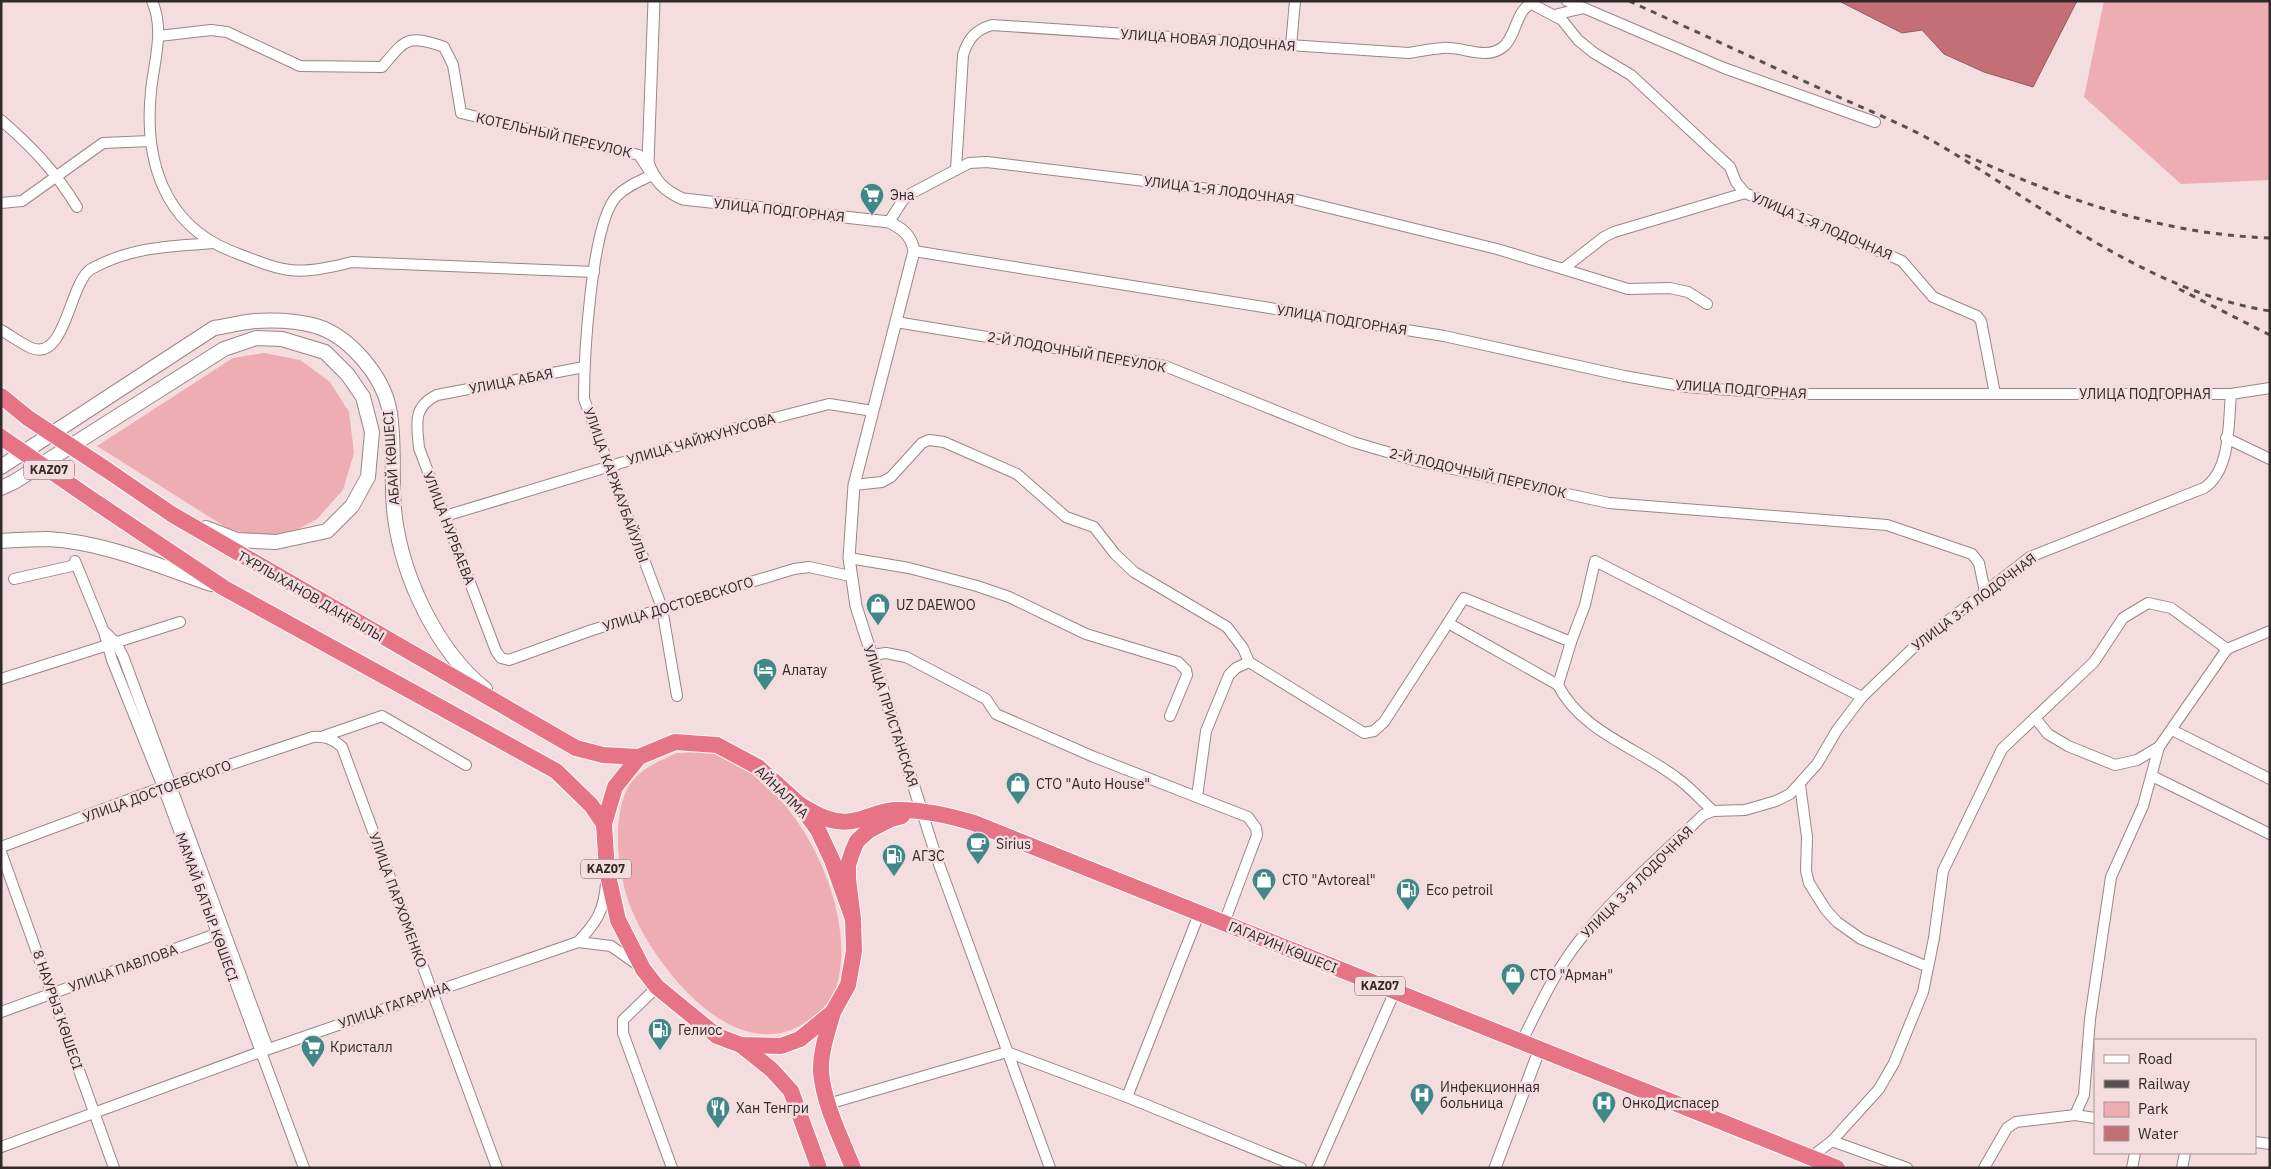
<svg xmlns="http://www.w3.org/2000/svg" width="2271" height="1169" font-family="'IBM Plex Sans',sans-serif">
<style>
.green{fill:#edadb2}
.water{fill:#c46e76;stroke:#98595f}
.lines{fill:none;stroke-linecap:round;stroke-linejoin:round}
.minor-casing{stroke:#9a8687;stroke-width:12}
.tertiary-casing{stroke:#9a8687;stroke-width:13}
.secondary-casing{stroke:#9a8687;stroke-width:16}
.trunk-casing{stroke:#fff;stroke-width:18}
.minor{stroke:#fff;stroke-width:10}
.tertiary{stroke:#fff;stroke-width:11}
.secondary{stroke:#fff;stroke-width:14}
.trunk{stroke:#e67486;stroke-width:16}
.rail{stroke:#5a4f50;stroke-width:3;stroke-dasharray:6 6;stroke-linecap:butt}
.trunk-bridge-casing{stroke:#fff;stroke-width:18;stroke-linecap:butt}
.trunk-bridge{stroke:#e67486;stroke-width:16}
.labels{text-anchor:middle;stroke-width:5;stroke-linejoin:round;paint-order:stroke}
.shield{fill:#f3ddde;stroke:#6b5f60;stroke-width:1}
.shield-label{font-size:12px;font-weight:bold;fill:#31292a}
.street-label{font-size:14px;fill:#31292a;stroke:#f3ddde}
.poi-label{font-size:14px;fill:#31292a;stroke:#f3ddde;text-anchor:start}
</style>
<rect width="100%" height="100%" fill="#f3ddde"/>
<g class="green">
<polygon points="2104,1 2270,1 2270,180 2181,184 2084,97"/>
<polygon points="264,353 300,360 330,382 349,412 354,453 343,490 317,519 293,532 260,537 227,528 97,446 233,358"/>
<path d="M677,753c11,0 26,-3 36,0 81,23 150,159 122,238 -5,13 -18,23 -29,31 -70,47 -148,-52 -173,-109 -15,-34 -22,-90 -6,-124 10,-19 32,-28 50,-36z"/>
</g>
<polygon class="water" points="1839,1 2077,1 2033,87 1984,72 1944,54 1922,30 1902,33"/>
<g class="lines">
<defs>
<g id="minor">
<path d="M152,1c13,29 2,60 -1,90 -7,68 12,133 80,160 54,21 63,26 121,11l242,10"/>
<polyline points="1584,8 1724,68 1875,122"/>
<polyline points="1554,15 1584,8 1567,1"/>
<path d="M159,36l52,-6 16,2 73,34 82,1c24,-28 25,-33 62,-20l9,18 8,48 178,42 13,20c-12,6 -26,11 -36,22 -25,28 -32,161 -32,202l78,209 15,88"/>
<polyline points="1291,46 1295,1"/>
<path d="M1,120c32,28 54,51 76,87"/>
<path d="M956,170l7,-115c5,-16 12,-25 29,-30l417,28c11,-2 23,-4 34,-5 19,-2 43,13 60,-1 13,-10 14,-40 29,-43l30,16 16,20 16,13 37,22 99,92 6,15 9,11 157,68 31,36 44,19 4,5 14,73"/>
<polyline points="1,203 22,201 103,143 150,141"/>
<polyline points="889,222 903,200 912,193 969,163 987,162 1293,199 1497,249 1563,269 1604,237 1614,232 1745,193"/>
<polyline points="914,251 1444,336 1624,376 1686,387 1786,394 2231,394 2270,388"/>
<polyline points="1563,269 1628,289 1670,288 1688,292 1707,304"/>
<polyline points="896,322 1165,366 1353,442 1421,462 1609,503 1887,525 1972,554 1979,563 1985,592"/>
<path d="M1,330c10,6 20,13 30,18 35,14 38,-65 60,-79 40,-22 79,-23 123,-26"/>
<path d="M584,367l-147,28c-25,12 -20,29 -18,53l77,203 5,7 8,2 83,-30 202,-61 15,-2 41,9"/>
<polyline points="2226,438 2270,459"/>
<polyline points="854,485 882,482 891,477 922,443 929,440 944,442 1017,474 1066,517 1094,527 1115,554 1134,572 1227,627 1243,648 1249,662 1364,733 1374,731 1384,722 1448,623 1558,685"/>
<polyline points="445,516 743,426 829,404 873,411"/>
<polyline points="849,558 909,568 977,586 1009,597 1086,634 1178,662 1186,670 1187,675 1170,716"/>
<polyline points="75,561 104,632 112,660 163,787 304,1168"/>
<polyline points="14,579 76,565"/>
<polyline points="1448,623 1464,598 1571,642 1585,605 1595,561 1862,697"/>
<polyline points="105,632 116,643 123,656 268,1049"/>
<path d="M1571,642l-13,43c24,47 78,62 119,93 13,9 24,22 36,33"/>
<polyline points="871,655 886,653 906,657 986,699 996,714 1094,757 1248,817 1256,828 1257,835 1224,923"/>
<polyline points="1,679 180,622"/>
<polyline points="2035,718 2048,734 2068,746 2115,765 2137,760 2159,747"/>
<polyline points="2172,730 2270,779"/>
<polyline points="324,736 382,716 466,765"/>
<polyline points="2152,776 2270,834"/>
<polyline points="1800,785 1807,837 1806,871 1809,883 1826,910 1837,922 1861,939 1928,967"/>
<polyline points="1197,797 1206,731 1229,675 1236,668 1249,662"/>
<polyline points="922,812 936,856 1050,1168"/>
<path d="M1,847l162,-60 150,-50c12,-1 20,2 29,10l155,421"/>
<polyline points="1,852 114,1168"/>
<path d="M578,942c18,-19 26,-31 28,-58"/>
<polyline points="657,987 623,1020 623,1033 672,1168"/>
<polyline points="1,1012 216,934"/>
<path d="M1522,1041c17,-34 33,-70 57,-100 36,-46 82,-85 124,-126l10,-4 32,-1 31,-9 14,-7 27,-30 20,-34 25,-33 51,-49 117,-91 174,-69c27,-18 24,-63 27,-94"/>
<polyline points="1127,1097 1199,914"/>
<polyline points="828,1104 1007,1052 1127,1097 1301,1168"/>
<polyline points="2075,1115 2095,1118"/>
<polyline points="1832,1141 1907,1168"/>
<polyline points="2255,1142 2270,1144"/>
<polyline points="1,1147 260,1052 578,942 611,946 638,965"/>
<polyline points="1811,1157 1832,1141 1879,1089 1894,1063 1923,992 1934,938 1943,871 2002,749 2094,662 2123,618 2148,603 2171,608 2227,649 2270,631"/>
<polyline points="1317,1168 1395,991"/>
<polyline points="1984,1168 2007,1128 2016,1122 2075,1115 2084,1095 2090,1019 2111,877 2143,806 2159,747 2227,649"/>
<polyline points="2132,1168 2135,1153"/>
<polyline points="2182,1168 2185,1153"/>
</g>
<g id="tertiary">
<path d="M654,1l-6,161c6,19 17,29 35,37l206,23c14,7 22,13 25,29l-60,234 -5,73 7,48 66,206"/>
<polyline points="1495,1168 1540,1048"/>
</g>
<g id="secondary">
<path d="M1,467l213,-139c14,-2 28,-6 41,-7 19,-1 43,0 61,5 33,10 66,49 73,82 7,35 1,74 6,110 8,60 42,133 90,171"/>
<polyline points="1,488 14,482 224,349 256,338 282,339 325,352 348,375 363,397 372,432 368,477 352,506 327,531 276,542 237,540 206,528"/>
<path d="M1,541c16,-1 31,-2 47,-2 56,3 111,27 163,45"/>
</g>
<g id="trunk">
<polyline points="1,396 28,418"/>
<polyline points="107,470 173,515 576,748 603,755 639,757"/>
<polyline points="97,503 224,588 556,771 591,805 604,824"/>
<path d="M799,804c18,11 36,22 58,16 12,-3 24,-9 37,-10 27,-1 54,5 80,13l863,345"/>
<polyline points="853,919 832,860 818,830 799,804 758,767 717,745 675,742 639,757 615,787 604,824 607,871 618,920 643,969 657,987 717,1036 741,1045 781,1046 800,1039 833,1012 848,985 854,951 853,919 848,879 848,865 853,850 857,841 868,831 891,819 902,816"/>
<path d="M833,1012c-5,19 -13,40 -12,60 3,33 20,66 32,96"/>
<polyline points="741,1045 772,1070 791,1091 819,1168"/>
</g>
</defs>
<use href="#minor" class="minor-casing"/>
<use href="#tertiary" class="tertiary-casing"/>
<use href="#secondary" class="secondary-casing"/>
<use href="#trunk" class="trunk-casing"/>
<use href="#minor" class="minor"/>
<use href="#tertiary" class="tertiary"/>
<use href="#secondary" class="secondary"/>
<use href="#trunk" class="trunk"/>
<g class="rail">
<path d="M1629,1c68,31 135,62 203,93 33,15 68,29 99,46 108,62 213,151 339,171"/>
<path d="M1965,155c99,44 194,79 305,83"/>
<polyline points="2179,289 2270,335"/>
</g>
<defs>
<g id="trunk-bridge">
<polyline points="28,418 107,470"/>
<polyline points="1,437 97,503"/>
</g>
</defs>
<use href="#trunk-bridge" class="trunk-bridge-casing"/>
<use href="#trunk-bridge" class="trunk-bridge"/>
</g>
<defs>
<symbol id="supermarket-pin" viewBox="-11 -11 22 30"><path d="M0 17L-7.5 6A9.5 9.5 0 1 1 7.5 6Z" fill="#3f8887" stroke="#f3ddde"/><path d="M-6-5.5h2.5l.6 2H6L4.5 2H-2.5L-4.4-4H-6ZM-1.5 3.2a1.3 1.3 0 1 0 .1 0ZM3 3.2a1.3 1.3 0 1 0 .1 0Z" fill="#fff"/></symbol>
<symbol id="shop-pin" viewBox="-11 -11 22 30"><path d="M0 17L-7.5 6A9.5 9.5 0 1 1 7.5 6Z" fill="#3f8887" stroke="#f3ddde"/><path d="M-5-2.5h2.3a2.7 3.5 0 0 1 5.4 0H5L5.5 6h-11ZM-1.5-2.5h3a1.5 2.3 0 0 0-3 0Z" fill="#fff"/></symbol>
<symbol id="hotel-pin" viewBox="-11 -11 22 30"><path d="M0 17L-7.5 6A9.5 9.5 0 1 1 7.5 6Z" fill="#3f8887" stroke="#f3ddde"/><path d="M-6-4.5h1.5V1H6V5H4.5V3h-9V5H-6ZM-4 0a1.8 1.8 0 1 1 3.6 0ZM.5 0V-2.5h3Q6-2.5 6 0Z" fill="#fff"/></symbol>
<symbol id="cafe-pin" viewBox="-11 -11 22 30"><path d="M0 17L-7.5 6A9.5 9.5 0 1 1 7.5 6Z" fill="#3f8887" stroke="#f3ddde"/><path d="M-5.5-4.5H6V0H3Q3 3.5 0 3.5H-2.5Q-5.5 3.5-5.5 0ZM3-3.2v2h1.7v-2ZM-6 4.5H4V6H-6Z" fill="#fff"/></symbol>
<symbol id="fuel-pin" viewBox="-11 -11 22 30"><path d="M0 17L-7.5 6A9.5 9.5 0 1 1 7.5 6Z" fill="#3f8887" stroke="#f3ddde"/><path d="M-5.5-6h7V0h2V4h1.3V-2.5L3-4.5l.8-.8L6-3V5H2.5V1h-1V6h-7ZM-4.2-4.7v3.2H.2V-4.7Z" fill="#fff"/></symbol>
<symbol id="hospital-pin" viewBox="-11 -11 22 30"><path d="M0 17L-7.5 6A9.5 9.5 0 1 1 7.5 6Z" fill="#3f8887" stroke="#f3ddde"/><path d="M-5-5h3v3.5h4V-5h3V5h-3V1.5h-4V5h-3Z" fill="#fff"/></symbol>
<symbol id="restaurant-pin" viewBox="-11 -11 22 30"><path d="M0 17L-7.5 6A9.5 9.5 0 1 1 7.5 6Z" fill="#3f8887" stroke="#f3ddde"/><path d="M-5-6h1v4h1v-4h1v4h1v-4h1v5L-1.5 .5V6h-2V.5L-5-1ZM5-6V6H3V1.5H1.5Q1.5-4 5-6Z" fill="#fff"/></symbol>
</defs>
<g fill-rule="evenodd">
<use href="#supermarket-pin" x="858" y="181" width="28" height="38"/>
<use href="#shop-pin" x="864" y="591" width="28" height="38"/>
<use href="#hotel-pin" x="751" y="656" width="28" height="38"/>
<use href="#shop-pin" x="1004" y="770" width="28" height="38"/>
<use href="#cafe-pin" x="964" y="830" width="28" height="38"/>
<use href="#fuel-pin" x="880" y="842" width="28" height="38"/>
<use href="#shop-pin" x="1250" y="866" width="28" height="38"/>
<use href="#fuel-pin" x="1394" y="876" width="28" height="38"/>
<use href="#shop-pin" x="1499" y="961" width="28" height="38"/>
<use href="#fuel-pin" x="646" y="1016" width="28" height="38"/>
<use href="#supermarket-pin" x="299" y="1033" width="28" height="38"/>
<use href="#hospital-pin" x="1408" y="1081" width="28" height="38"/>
<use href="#hospital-pin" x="1590" y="1089" width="28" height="38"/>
<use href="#restaurant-pin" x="704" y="1094" width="28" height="38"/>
</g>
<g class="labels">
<g class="shield">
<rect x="24" y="460.5" width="50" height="19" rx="4"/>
<rect x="581" y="859.5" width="50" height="19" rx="4"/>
<rect x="1355" y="976.5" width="50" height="19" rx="4"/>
</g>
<g class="shield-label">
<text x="49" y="474">KAZ07</text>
<text x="606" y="873">KAZ07</text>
<text x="1380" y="990">KAZ07</text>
</g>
<g class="street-label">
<text transform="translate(1208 40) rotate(4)" y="5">УЛИЦА НОВАЯ ЛОДОЧНАЯ</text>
<text transform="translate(554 135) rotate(13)" y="5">КОТЕЛЬНЫЙ ПЕРЕУЛОК</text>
<text transform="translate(1219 190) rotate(7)" y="5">УЛИЦА 1-Я ЛОДОЧНАЯ</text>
<text transform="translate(779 210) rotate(6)" y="5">УЛИЦА ПОДГОРНАЯ</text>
<text transform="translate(1822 226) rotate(23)" y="5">УЛИЦА 1-Я ЛОДОЧНАЯ</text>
<text transform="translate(1342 320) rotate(9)" y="5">УЛИЦА ПОДГОРНАЯ</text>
<text transform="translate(1077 352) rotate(10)" y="5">2-Й ЛОДОЧНЫЙ ПЕРЕУЛОК</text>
<text transform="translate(511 381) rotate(-11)" y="5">УЛИЦА АБАЯ</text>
<text transform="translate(1741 389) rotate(4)" y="5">УЛИЦА ПОДГОРНАЯ</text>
<text x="2145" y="399">УЛИЦА ПОДГОРНАЯ</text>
<text transform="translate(701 439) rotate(-16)" y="5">УЛИЦА ЧАЙЖУНУСОВА</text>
<text transform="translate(391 458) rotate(-94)" y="5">АБАЙ КӨШЕСІ</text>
<text transform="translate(1478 473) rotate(13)" y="5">2-Й ЛОДОЧНЫЙ ПЕРЕУЛОК</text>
<text transform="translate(616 485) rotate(70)" y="5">УЛИЦА КАРЖАУБАЙУЛЫ</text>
<text transform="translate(449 528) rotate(69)" y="5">УЛИЦА НУРБАЕВА</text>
<text transform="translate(311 596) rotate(30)" y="5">ТҰРЛЫХАНОВ ДАҢҒЫЛЫ</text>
<text transform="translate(1974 602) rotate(-37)" y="5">УЛИЦА 3-Я ЛОДОЧНАЯ</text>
<text transform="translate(678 604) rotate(-17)" y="5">УЛИЦА ДОСТОЕВСКОГО</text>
<text transform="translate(891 716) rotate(72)" y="5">УЛИЦА ПРИСТАНСКАЯ</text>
<text transform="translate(157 791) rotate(-20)" y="5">УЛИЦА ДОСТОЕВСКОГО</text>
<text transform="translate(782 792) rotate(44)" y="5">АЙНАЛМА</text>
<text transform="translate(1637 882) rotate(-45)" y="5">УЛИЦА 3-Я ЛОДОЧНАЯ</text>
<text transform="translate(398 900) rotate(70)" y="5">УЛИЦА ПАРХОМЕНКО</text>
<text transform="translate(207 907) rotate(70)" y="5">МАМАЙ БАТЫР КӨШЕСІ</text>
<text transform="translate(1283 947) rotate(22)" y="5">ГАГАРИН КӨШЕСІ</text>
<text transform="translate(123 968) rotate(-20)" y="5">УЛИЦА ПАВЛОВА</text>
<text transform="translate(394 1005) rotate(-19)" y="5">УЛИЦА ГАГАРИНА</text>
<text transform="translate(58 1010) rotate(71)" y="5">8 НАУРЫЗ КӨШЕСІ</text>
</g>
<g class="poi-label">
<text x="890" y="200">Эна</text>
<text x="896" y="610">UZ DAEWOO</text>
<text x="782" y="675">Алатау</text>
<text x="1036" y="789">СТО "Auto House"</text>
<text x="996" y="849">Sirius</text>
<text x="912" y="861">АГЗС</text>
<text x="1282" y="885">СТО "Avtoreal"</text>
<text x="1426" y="895">Eco petroil</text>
<text x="1530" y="980">СТО "Арман"</text>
<text x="678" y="1035">Гелиос</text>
<text x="330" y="1052">Кристалл</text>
<text x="1440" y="1092">Инфекционная<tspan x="1440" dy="16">больница</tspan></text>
<text x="1622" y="1108">ОнкоДиспасер</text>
<text x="736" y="1113">Хан Тенгри</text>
</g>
</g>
<rect width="2271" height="1169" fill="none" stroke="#31292a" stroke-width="5"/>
<rect x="2094" y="1039" width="162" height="115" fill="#f3ddde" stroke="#a59596"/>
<rect x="2104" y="1055" width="25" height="8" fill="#ffffff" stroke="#a59596"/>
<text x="2138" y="1064" font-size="15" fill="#31292a">Road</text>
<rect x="2104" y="1080" width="25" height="8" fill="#5a4f50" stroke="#a59596"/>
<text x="2138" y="1089" font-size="15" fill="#31292a">Railway</text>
<rect x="2104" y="1102" width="25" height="15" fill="#edadb2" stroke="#a59596"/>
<text x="2138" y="1114" font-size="15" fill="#31292a">Park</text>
<rect x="2104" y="1126" width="25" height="15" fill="#c46e76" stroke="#a59596"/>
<text x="2138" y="1139" font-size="15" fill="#31292a">Water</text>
</svg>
